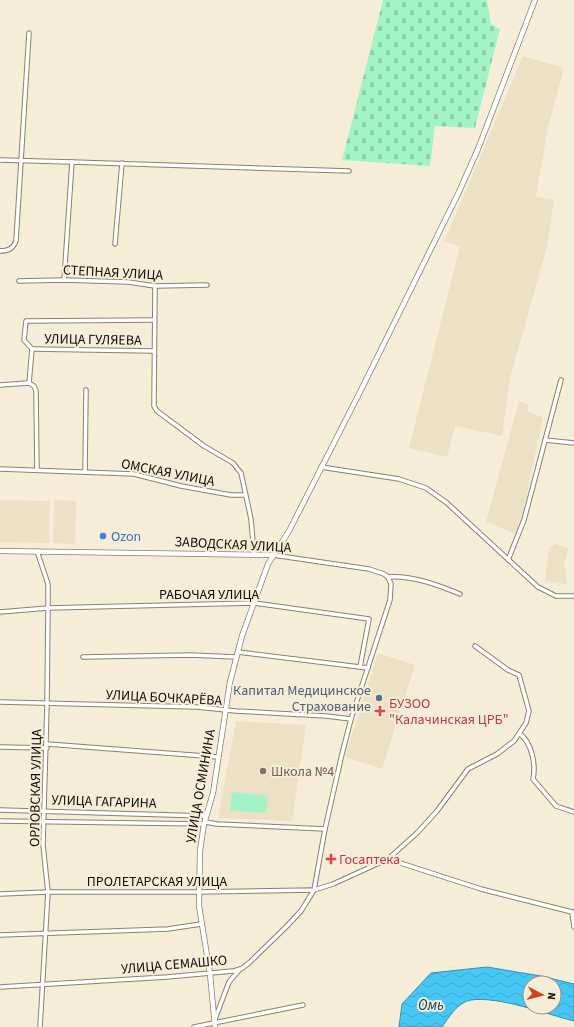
<svg xmlns="http://www.w3.org/2000/svg" width="574" height="1027" font-family="'Source Sans 3',sans-serif">
<style>
.built{fill:#ece0c5}
.cemetery{fill:url(#cemetery-stones)}
.green{fill:#a2f4c8}
.water{fill:url(#water-waves);stroke:#3690af;fill-rule:evenodd}
.lines{fill:none;stroke-linecap:round;stroke-linejoin:round}
.minor-casing{stroke:#88806e;stroke-width:5.5}
.tertiary-casing{stroke:#88806e;stroke-width:6}
.minor{stroke:#fff;stroke-width:3.5}
.tertiary{stroke:#fff;stroke-width:4.5}
.shop-dot{fill:#3f7fe0;stroke:#f6edd9;stroke-width:1.5}
.service-dot{fill:#5c6f8a;stroke:#f6edd9;stroke-width:1.5}
.health-dot{fill:#e0444e;stroke:#f6edd9;stroke-width:1.5}
.education-dot{fill:#8d6e63;stroke:#f6edd9;stroke-width:1.5}
.labels{text-anchor:middle;stroke-width:4;stroke-linejoin:round;paint-order:stroke}
.street-label{font-size:14px;fill:#110e08;stroke:#f6edd9}
.shop-label{font-size:14px;fill:#366cbe;stroke:#f6edd9;text-anchor:start}
.service-label{font-size:14px;fill:#4e5e75;stroke:#f6edd9;text-anchor:end}
.health-label{font-size:14px;fill:#be3a42;stroke:#f6edd9;text-anchor:start}
.education-label{font-size:14px;fill:#785e54;stroke:#f6edd9;text-anchor:start}
.water-label{font-size:15px;font-style:italic;fill:#053f52;stroke:#f6edd9}
</style>
<defs>
<pattern id="cemetery-stones" width="16" height="16" patternUnits="userSpaceOnUse"><rect width="16" height="16" fill="#a2f4c8"/><path d="M2 7V4a2 2 0 0 1 4 0v3zM10 15v-3a2 2 0 0 1 4 0v3z" fill="#8ad0aa"/></pattern>
<pattern id="water-waves" width="16" height="10" patternUnits="userSpaceOnUse"><rect width="16" height="10" fill="#46c7f6"/><path d="M0 5q4-4 8 0t8 0" fill="none" stroke="#3caad1"/></pattern>
</defs>
<rect width="100%" height="100%" fill="#f6edd9"/>
<g class="built">
<polygon points="523,56 564,68 548,127 536,197 554,200 547,247 510,378 502,436 455,426 447,457 409,448 460,246 444,242"/>
<polygon points="519,401 528,405 527,411 543,418 518,535 486,522"/>
<polygon points="0,500 50,501 49,543 0,542"/>
<polygon points="54,500 76,501 75,544 53,543"/>
<polygon points="555,544 569,548 564,564 567,584 545,581 549,548"/>
<polygon points="378,653 415,665 382,769 345,757"/>
<polygon points="236,721 306,725 292,821 218,818"/>
</g>
<polygon class="cemetery" points="383,0 487,0 491,24 500,29 475,128 435,126 430,166 342,160"/>
<polygon class="green" points="232,792 268,796 266,813 230,810"/>
<path class="water" d="M487,967l54,9 33,8v37c-28,-7 -75,-25 -103,-21 -13,2 -22,17 -29,27h-43l3,-23 29,-31zM530,983h24v24h-24z"/>
<g class="lines">
<defs>
<g id="minor">
<polyline points="0,160 72,162 64,280"/>
<polyline points="72,162 349,171"/>
<polyline points="115,244 122,163"/>
<path d="M0,251c8,0 13,-2 16,-10l13,-208"/>
<polyline points="19,281 64,280 128,282 155,286 207,285"/>
<polyline points="155,286 154,406 157,411 204,446 233,463 241,473 251,519 254,554"/>
<polyline points="32,349 153,351"/>
<polyline points="0,385 29,383"/>
<polyline points="545,440 574,443"/>
<polyline points="321,467 399,479 426,488 447,503 538,587 556,596 574,596"/>
<polyline points="0,469 134,474 181,486 231,495 245,495"/>
<polyline points="37,470 36,391 34,386 29,383 32,349 24,340 26,321 154,320"/>
<polyline points="85,472 86,390"/>
<polyline points="37,551 48,584 48,608 47,704 43,845 48,892 40,1027"/>
<path d="M273,555l96,14 15,5 4,3c24,-2 50,8 72,17"/>
<polyline points="508,560 524,520 561,380"/>
<polyline points="0,612 48,608 254,603 369,619 360,667"/>
<polyline points="238,652 368,668"/>
<polyline points="83,657 190,655 236,657"/>
<polyline points="0,702 197,707 236,711 326,716 351,719"/>
<path d="M520,734c12,9 16,31 13,45l23,27 18,6"/>
<polyline points="47,744 218,757"/>
<polyline points="0,747 47,748"/>
<polyline points="0,810 206,816"/>
<polyline points="0,821 204,824"/>
<polyline points="205,822 217,824 325,829"/>
<polyline points="388,859 481,889 572,912"/>
<polyline points="0,894 48,892 198,892 314,890 333,884 388,859 417,833 437,811 468,769 497,754 514,741 526,723 529,711 519,675 508,670 475,646"/>
<polyline points="572,912 574,927"/>
<polyline points="0,935 168,929 201,924"/>
<polyline points="0,987 167,977 233,971 241,969 249,963 287,926 301,911 314,890 325,829 342,754 351,719 390,600 391,584 388,577"/>
<polyline points="215,1019 229,982 240,969"/>
<polyline points="194,1027 303,1005"/>
</g>
<g id="tertiary">
<polyline points="0,551 273,555"/>
<polyline points="215,1027 210,974 199,906 200,851 204,824 213,793 230,682 242,636 268,564 289,531 361,390 458,194 478,149 535,0"/>
</g>
</defs>
<use href="#minor" class="minor-casing"/>
<use href="#tertiary" class="tertiary-casing"/>
<use href="#minor" class="minor"/>
<use href="#tertiary" class="tertiary"/>
</g>
<circle class="shop-dot" cx="103" cy="536" r="4"/>
<circle class="service-dot" cx="379" cy="698" r="4"/>
<g class="health-dot">
<path d="M378 705h4v4h4v4h-4v4h-4v-4h-4v-4h4z"/>
<path d="M329 853h4v4h4v4h-4v4h-4v-4h-4v-4h4z"/>
</g>
<circle class="education-dot" cx="263" cy="771" r="4"/>
<g class="labels">
<g class="street-label">
<text transform="translate(113 272) rotate(3)" y="5">СТЕПНАЯ УЛИЦА</text>
<text transform="translate(93 339) rotate(1)" y="5">УЛИЦА ГУЛЯЕВА</text>
<text transform="translate(168 472) rotate(11)" y="5">ОМСКАЯ УЛИЦА</text>
<text transform="translate(233 544) rotate(3)" y="5">ЗАВОДСКАЯ УЛИЦА</text>
<text x="209" y="599">РАБОЧАЯ УЛИЦА</text>
<text transform="translate(164 697) rotate(3)" y="5">УЛИЦА БОЧКАРЁВА</text>
<text transform="translate(200 786) rotate(-80)" y="5">УЛИЦА ОСМИНИНА</text>
<text transform="translate(35 788) rotate(-89)" y="5">ОРЛОВСКАЯ УЛИЦА</text>
<text transform="translate(104 801) rotate(2)" y="5">УЛИЦА ГАГАРИНА</text>
<text x="157" y="886">ПРОЛЕТАРСКАЯ УЛИЦА</text>
<text transform="translate(174 964) rotate(-5)" y="5">УЛИЦА СЕМАШКО</text>
</g>
<g class="shop-label">
<text x="111" y="541">Ozon</text>
</g>
<g class="service-label">
<text x="371" y="695">Капитал Медицинское<tspan x="371" dy="16">Страхование</tspan></text>
</g>
<g class="health-label">
<text x="389" y="708">БУЗОО<tspan x="389" dy="16">"Калачинская ЦРБ"</tspan></text>
<text x="339" y="864">Госаптека</text>
</g>
<g class="education-label">
<text x="271" y="776">Школа №4</text>
</g>
<g class="water-label">
<text x="431" y="1010">Омь</text>
</g>
</g>
<g transform="translate(542 995) rotate(97)"><circle r="19" fill="#f6edd9" stroke="#9a9485"/>
<path d="M0-3L7 15L0 10L-7 15Z" fill="#cd431f"/>
<text y="-6" font-size="11" font-weight="bold" text-anchor="middle" fill="#110e08">N</text>
</g>
</svg>
